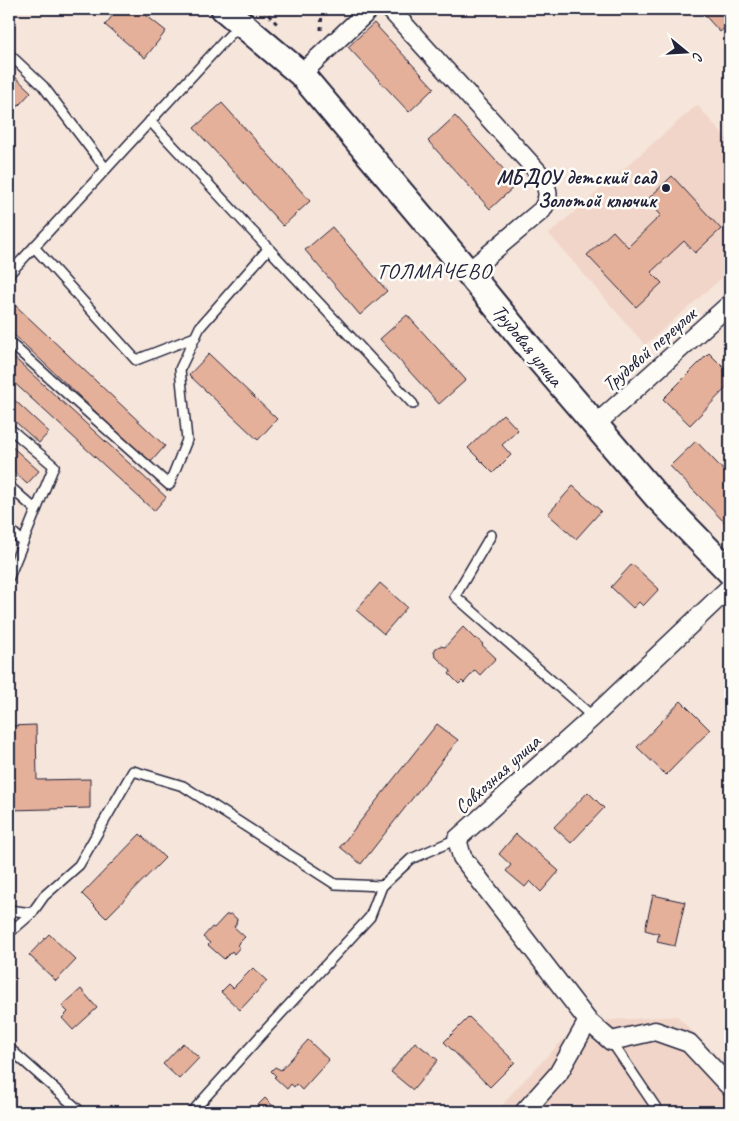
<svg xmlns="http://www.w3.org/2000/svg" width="739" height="1121" font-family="Caveat,sans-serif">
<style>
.built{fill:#f1d5c8}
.building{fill:#e5b09a;stroke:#22223b}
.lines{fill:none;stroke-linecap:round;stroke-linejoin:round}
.lane-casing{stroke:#22223b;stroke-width:12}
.street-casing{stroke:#22223b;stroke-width:21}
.secondary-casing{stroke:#22223b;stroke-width:29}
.path{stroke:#22223b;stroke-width:3;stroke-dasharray:4 4;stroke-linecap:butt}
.lane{stroke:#fdfcf7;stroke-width:9}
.street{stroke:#fdfcf7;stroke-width:18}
.secondary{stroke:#fdfcf7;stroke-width:25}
.poi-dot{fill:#22223b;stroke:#fdfcf7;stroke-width:2}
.labels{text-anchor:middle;stroke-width:5;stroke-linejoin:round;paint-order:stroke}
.poi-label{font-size:20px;font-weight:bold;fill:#22223b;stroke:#fdfcf7;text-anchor:end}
.street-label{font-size:20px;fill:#22223b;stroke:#fdfcf7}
.quarter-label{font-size:22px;letter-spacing:1px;fill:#22223b;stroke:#fdfcf7}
</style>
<rect width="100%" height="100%" fill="#f6e5db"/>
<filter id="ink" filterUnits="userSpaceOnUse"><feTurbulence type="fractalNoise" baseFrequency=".02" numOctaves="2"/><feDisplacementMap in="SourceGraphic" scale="10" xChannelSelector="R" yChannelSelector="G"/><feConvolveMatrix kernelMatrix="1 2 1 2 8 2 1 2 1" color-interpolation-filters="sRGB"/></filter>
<g filter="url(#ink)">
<g class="built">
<polygon points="697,105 730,143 730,271 645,345 549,234"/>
<polygon points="677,1016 730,1069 730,1112 497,1112 512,1093 580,1022"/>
</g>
<g class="building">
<polygon points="118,9 138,9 166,31 145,58 105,25"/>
<polygon points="699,9 730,9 730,23 720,32"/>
<polygon points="374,23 434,88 409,112 348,47"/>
<polygon points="9,71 31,92 9,116"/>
<polygon points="222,103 310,201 283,226 194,128"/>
<polygon points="455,116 517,184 490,209 428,141"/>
<polygon points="672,176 721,229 695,253 684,241 651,272 662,283 636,307 587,255 613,231 628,247 661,215 647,200"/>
<polygon points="332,227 387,291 360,315 305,250"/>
<polygon points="15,305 165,446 150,463 9,330 9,312"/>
<polygon points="407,315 466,380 439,404 380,339"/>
<polygon points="9,353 166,497 154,511 9,378"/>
<polygon points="709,353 730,374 730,384 690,425 663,399"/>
<polygon points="209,354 277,419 258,440 189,375"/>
<polygon points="9,395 49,432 39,443 9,416"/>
<polygon points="503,414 518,430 502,445 511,455 493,473 468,448"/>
<polygon points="696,441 730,477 730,528 670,466"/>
<polygon points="9,444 39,471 27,484 9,467"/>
<polygon points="573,486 601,511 576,539 548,514"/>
<polygon points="632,564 659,589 643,606 639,602 633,608 611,587"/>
<polygon points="380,583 407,607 384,634 356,610"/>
<polygon points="463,627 475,639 476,638 483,644 482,645 496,658 480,675 475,670 464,683 462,681 459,684 449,674 451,671 435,656 434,652 436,648 440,646 445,647"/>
<polygon points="681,701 710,730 666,775 637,747"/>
<polygon points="437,724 458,740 361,864 340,847"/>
<polygon points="36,725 37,780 90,779 90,808 9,810 9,726"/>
<polygon points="588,792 604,808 571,843 554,827"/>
<polygon points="140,834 165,858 106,918 82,894"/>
<polygon points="516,834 559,871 541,892 530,881 525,887 506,871 511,865 499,854"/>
<polygon points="653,895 685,902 675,946 657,942 659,934 645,930"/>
<polygon points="231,914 237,919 236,924 234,927 245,937 237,945 240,947 234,954 232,951 224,959 208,945 210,943 203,937 212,927 214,928 226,915"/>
<polygon points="49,934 76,960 56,981 29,955"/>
<polygon points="253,968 267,981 240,1010 221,992 229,984 233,988"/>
<polygon points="81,989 97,1008 73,1030 62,1018 68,1012 62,1006"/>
<polygon points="469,1017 515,1062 490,1087 444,1042"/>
<polygon points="308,1040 329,1060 302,1090 296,1084 294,1087 291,1084 287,1089 274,1077 276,1076 271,1071 275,1067 281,1070"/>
<polygon points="415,1042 438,1060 413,1090 391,1072"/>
<polygon points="183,1043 199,1058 179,1079 163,1064"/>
<polygon points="265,1098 279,1112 251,1112"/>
</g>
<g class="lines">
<defs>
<g id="lane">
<polyline points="9,54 43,86 106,169"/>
<polyline points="150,121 413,404"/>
<polyline points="34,247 136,360 195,337"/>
<polyline points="9,274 239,25"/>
<polyline points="9,342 169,485 187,440 180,369 200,327 269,248"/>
<polyline points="9,428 54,466 9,577"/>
<polyline points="9,486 36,510"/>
<polyline points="9,529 23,542"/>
<polyline points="491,535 455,596 593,717"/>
<polyline points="9,910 32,913"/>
<polyline points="9,933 32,913 44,896 79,865 133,771 183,786 335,884 382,886"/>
<polyline points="611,1041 659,1112"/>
<polyline points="9,1048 81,1112"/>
<polyline points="192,1112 263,1033 370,917 382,886 411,859 457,839"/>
</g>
<g id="street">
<path d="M390,9l148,163c9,15 14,22 4,38l-74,62"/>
<polyline points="301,74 370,9"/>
<polyline points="595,425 730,304"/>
<polyline points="588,1021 611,1041 655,1031 689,1043 730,1087"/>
<polyline points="524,1112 558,1074 588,1021 462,857 457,839 593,717 730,587"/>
</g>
<polyline id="secondary" points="224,9 301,74 468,272 538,358 657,497 730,572"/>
</defs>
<use href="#lane" class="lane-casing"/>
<use href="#street" class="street-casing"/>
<use href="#secondary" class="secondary-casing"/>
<g class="path">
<polyline points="263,9 278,25"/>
<polyline points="321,30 322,9"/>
</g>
<use href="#lane" class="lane"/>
<use href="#street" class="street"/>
<use href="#secondary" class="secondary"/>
</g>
</g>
<circle class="poi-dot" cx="666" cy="188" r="5"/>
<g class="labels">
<g class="poi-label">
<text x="656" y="184">МБДОУ детский сад<tspan x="656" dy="23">Золотой ключик</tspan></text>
</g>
<g class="street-label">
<text transform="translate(528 345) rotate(51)" y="7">Трудовая улица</text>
<text transform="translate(649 349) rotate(-41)" y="7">Трудовой переулок</text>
<text transform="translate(497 774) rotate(-42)" y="7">Совхозная улица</text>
</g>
<g class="quarter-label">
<text x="434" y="278">ТОЛМАЧЕВО</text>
</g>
</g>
<rect width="739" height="1121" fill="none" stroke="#fdfcf7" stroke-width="30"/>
<rect x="15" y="15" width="709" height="1091" fill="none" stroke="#22223b" stroke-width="2" filter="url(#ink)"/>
<g transform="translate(686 52) rotate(108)" stroke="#fdfcf7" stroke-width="4" paint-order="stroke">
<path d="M0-4L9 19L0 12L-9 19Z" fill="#22223b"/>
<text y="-8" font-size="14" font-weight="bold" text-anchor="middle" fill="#22223b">С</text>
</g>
</svg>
